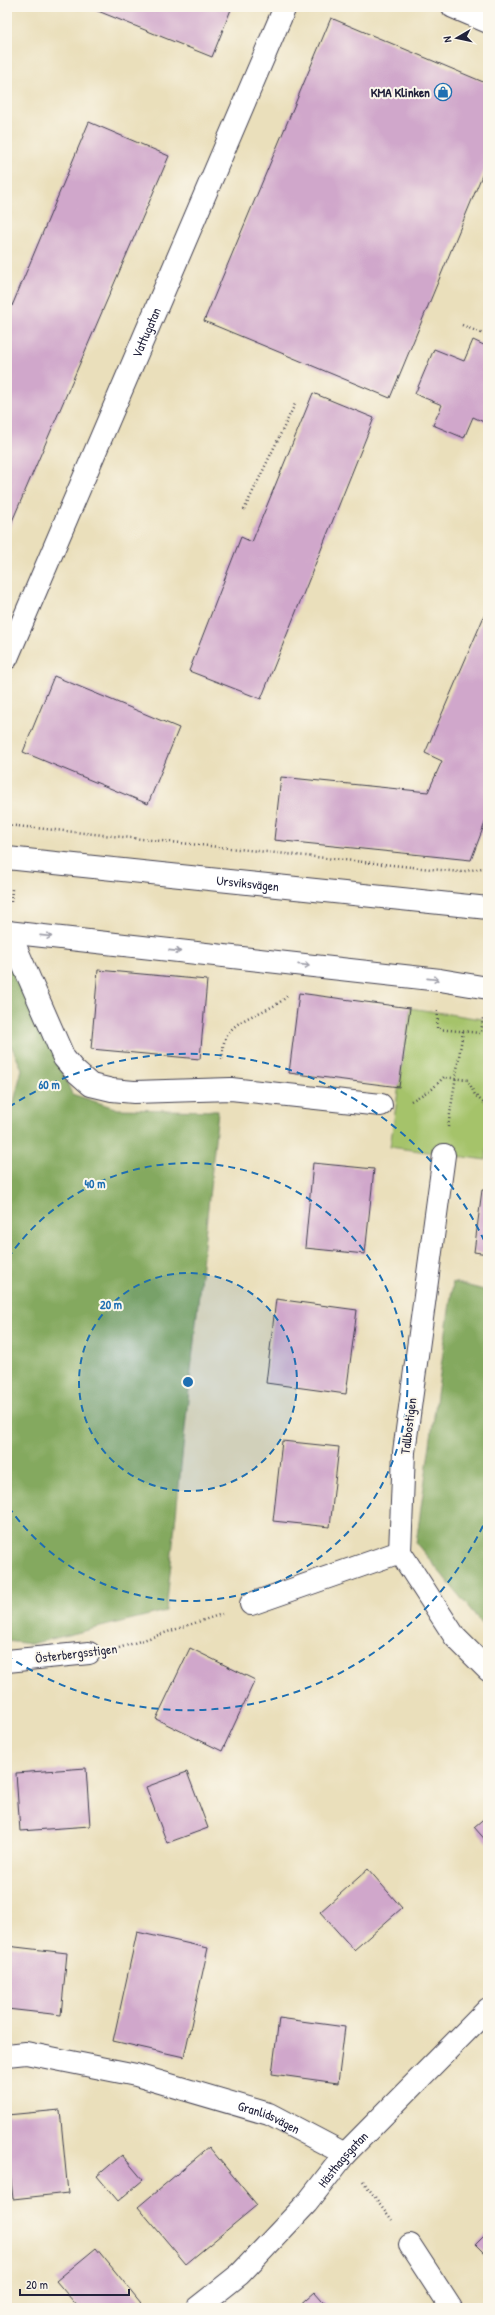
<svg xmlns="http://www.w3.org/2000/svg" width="495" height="2315" font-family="'Patrick Hand',sans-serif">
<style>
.green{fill:#a5c36a;stroke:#647252}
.forest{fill:#84a95e;stroke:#53664c}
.building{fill:#d0a7cb}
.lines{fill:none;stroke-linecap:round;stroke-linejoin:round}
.minor-casing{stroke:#403e4e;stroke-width:24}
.path{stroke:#403e4e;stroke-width:2.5;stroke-dasharray:1 3;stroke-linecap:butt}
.minor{stroke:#fff;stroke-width:22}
.oneway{stroke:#9c9ca7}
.ring{fill:none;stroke:#1f6fb2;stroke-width:2;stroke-dasharray:7 5}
.labels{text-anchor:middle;stroke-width:4;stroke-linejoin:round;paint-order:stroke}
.poi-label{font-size:13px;font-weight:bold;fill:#22223b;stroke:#fbf7ec;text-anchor:end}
.street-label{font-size:13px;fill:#22223b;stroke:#fbf7ec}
.centre{fill:#1f6fb2;stroke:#fbf7ec;stroke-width:2}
.ring-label{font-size:12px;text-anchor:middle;font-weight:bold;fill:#1f6fb2;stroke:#fbf7ec;stroke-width:4;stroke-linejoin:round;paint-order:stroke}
</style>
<rect width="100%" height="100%" fill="#fbf7ec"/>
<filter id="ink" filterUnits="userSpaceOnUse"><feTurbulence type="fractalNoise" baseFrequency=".025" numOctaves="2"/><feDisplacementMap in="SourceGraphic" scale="8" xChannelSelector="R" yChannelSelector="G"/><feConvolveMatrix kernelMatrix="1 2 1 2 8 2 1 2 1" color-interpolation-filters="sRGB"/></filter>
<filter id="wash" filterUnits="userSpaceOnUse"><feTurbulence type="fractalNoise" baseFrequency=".012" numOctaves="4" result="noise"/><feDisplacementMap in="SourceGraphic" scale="16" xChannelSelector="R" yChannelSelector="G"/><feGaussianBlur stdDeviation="0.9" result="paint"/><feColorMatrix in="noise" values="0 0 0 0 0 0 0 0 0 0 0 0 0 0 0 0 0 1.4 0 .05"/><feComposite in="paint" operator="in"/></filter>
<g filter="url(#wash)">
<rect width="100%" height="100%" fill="#eadfbb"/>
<polygon class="green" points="410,1008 488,1020 488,1143 486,1160 390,1147"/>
<g class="forest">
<polygon points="7,958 13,958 72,1094 118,1109 218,1111 166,1611 31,1644 7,1641 7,1130 22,1069 7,1037"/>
<polygon points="453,1282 488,1291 488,1631 416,1543"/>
</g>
<g id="blocks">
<g class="building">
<polygon points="88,7 232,7 212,57"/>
<polygon points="331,18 488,84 488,161 390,398 204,321"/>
<polygon points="89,122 169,156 7,533 7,304 12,306"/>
<polygon points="473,340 488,347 488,424 473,417 464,438 433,425 442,405 415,394 434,349 464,361"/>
<polygon points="313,393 374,418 261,699 189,671 241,537 252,542"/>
<polygon points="488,607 488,815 471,860 274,840 281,777 428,792 442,761 425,753"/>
<polygon points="54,676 179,728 148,804 23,752"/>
<polygon points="98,970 207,980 200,1059 91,1049"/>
<polygon points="299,993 410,1008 399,1087 289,1073"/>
<polygon points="313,1163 374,1169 365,1254 305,1248"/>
<polygon points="482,1190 488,1190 488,1254 474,1252"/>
<polygon points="276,1299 357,1310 346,1394 266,1383"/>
<polygon points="282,1441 339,1447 330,1527 273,1521"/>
<polygon points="190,1648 255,1680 222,1751 156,1719"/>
<polygon points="86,1768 90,1826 20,1831 16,1773"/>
<polygon points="187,1772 208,1828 167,1843 146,1787"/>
<polygon points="488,1815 488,1843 474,1827"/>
<polygon points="368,1869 402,1908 354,1950 320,1912"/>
<polygon points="137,1932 208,1948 184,2057 113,2041"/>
<polygon points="7,1946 67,1953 61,2015 7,2009"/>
<polygon points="279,2018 345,2027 338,2083 272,2074"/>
<polygon points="60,2110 68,2193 13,2199 7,2143 7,2115"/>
<polygon points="209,2147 257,2205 186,2264 138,2207"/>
<polygon points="122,2155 143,2180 118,2201 97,2176"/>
<polygon points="488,2232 488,2256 476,2244"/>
<polygon points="96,2248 141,2303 135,2308 79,2308 56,2281"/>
<polygon points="315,2292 329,2308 297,2308"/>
</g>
</g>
</g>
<g filter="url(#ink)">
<use href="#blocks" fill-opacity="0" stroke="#403e4e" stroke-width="1"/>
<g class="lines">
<defs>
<g id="minor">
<polyline points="453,7 488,22"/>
<path id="s1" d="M7,658l278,-651"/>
<path id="s2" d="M7,858l481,50"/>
<polyline points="7,932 440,980 488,988"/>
<polyline points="9,932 64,1058 74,1070 91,1085 112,1090 134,1092 231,1089 381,1105"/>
<polyline points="444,1155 404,1452 400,1552 455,1637 488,1670"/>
<polyline points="251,1604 400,1552"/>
<polyline points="7,1661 89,1653"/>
<path id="s3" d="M7,2055l19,-2 110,22 133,39 76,40"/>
<polyline points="410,2245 451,2308"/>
<path id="s4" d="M197,2308l43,-34 67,-71 38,-49 143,-145"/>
</g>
</defs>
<use href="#minor" class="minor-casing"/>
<g class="path">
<polyline points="462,325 488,336"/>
<polyline points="244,510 296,402"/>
<polyline points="7,825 460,872 488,867"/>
<polyline points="11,902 12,889"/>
<polyline points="438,1011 437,1029 481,1033 483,1018"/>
<path d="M222,1059c1,-7 1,-19 5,-24 15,-22 46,-22 62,-41"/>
<polyline points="411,1101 432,1089 444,1077 468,1080 475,1095 488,1107"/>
<polyline points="448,1127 463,1031"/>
<polyline points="119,1648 222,1614"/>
<polyline points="363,2181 392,2220"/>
</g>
<use href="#minor" class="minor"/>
</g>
<defs><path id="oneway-shaft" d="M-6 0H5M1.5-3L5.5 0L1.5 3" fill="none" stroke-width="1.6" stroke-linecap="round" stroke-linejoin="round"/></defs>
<g class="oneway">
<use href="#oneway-shaft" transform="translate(46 936) rotate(6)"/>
<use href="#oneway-shaft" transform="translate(175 951) rotate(6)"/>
<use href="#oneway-shaft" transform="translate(304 965) rotate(6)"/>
<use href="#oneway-shaft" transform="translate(433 979) rotate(6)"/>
</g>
</g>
<circle cx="188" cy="1382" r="109" fill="#1f6fb2" fill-opacity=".12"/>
<g class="ring">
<circle cx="188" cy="1382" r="109"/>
<path d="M8 1258A219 219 0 1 1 8 1506"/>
<path d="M488 1515A328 328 0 0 1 9 1657M9 1107A328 328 0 0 1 488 1249"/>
</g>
<defs>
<symbol id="shop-ring" viewBox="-11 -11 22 22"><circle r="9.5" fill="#fbf7ec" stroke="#1f6fb2" stroke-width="1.5"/><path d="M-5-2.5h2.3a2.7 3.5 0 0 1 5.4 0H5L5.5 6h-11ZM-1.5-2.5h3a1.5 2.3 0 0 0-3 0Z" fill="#1f6fb2"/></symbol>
</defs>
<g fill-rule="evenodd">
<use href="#shop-ring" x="433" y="82" width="20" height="20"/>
</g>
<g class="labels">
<g class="poi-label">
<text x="430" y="97">KMA Klinken</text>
</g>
<g class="street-label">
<text dy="5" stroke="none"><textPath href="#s1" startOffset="354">Vattugatan</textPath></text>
<text dy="5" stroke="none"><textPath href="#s2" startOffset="242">Ursviksvägen</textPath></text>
<text transform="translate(408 1426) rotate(-83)" y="5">Tallbostigen</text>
<text transform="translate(76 1653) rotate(-7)" y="5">Österbergsstigen</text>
<text dy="5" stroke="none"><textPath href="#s3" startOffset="271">Granlidsvägen</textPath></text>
<text dy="5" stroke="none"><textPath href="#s4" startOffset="209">Hästhagsgatan</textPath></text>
</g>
</g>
<circle cx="188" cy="1382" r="6" class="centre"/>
<g class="ring-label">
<text x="49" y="1089">60 m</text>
<text x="95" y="1188">40 m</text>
<text x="111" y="1309">20 m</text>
</g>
<rect width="495" height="2315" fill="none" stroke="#fbf7ec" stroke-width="24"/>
<g transform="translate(457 38) rotate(261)" stroke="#fbf7ec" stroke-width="3" paint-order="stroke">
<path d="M0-3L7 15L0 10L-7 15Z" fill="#22223b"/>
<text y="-6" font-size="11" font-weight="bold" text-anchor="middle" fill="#22223b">N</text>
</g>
<path d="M20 2289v6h109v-6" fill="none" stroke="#22223b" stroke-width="2"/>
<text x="26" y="2289" font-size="12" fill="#22223b" stroke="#fbf7ec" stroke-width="3" paint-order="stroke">20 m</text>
</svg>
